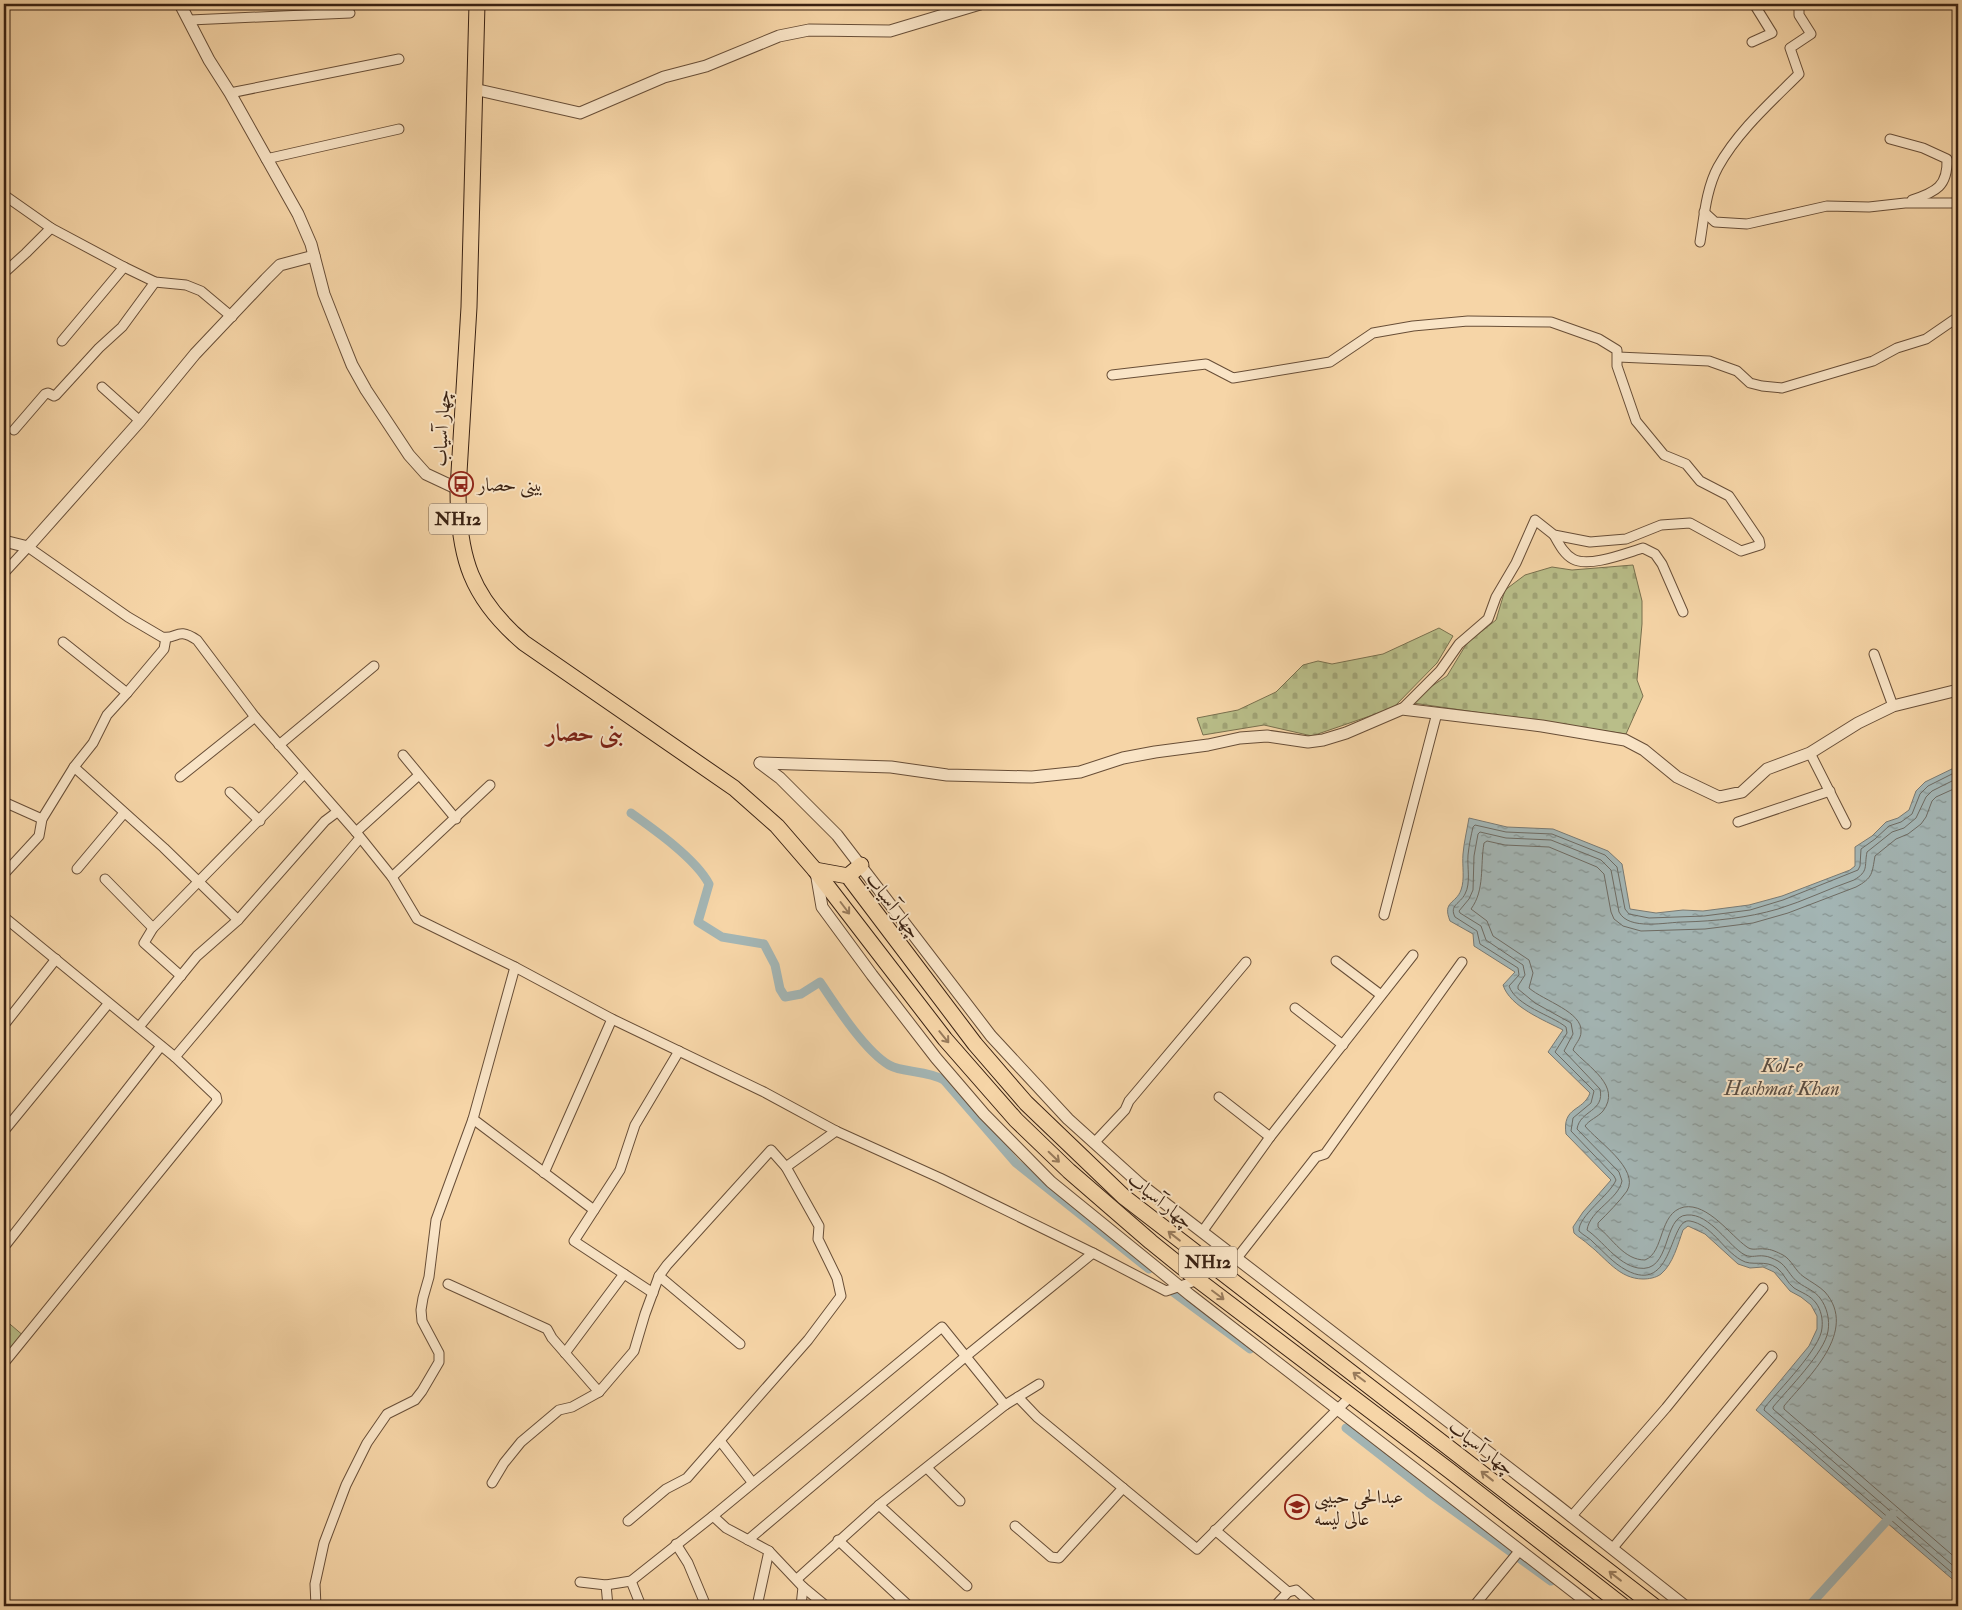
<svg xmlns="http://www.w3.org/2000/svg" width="1962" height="1610" font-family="'IM FELL Double Pica',Amiri,serif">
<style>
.cemetery{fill:url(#cemetery-stones);stroke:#79704e}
.park{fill:url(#park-crowns);stroke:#79704e}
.water{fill:url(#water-ripples);stroke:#797a73}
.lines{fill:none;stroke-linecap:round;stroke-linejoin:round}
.shore{stroke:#6e6b63;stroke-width:1}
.canal{stroke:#a3b5b4;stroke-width:9}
.minor-casing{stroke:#684e37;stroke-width:11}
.tertiary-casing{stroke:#684e37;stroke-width:13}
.trunk-casing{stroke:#392112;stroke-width:17}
.minor{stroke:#f9e4c6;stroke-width:9}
.tertiary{stroke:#f9e4c6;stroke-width:11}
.trunk{stroke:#f6d5a7;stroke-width:15}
.oneway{stroke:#987b5c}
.labels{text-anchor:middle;stroke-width:4;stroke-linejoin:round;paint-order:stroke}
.shield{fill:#f9e4c6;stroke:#735c48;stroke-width:1}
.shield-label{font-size:18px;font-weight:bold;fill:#392112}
.street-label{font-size:19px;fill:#392112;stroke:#f9e4c6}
.poi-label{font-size:19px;fill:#392112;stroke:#f9e4c6;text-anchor:start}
.water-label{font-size:20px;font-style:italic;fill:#594d43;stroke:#f9e4c6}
.district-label{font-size:24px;font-weight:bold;fill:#7a1f14;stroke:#f9e4c6}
</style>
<defs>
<pattern id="cemetery-stones" width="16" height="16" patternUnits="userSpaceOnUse" patternTransform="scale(1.25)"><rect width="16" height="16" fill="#b9be89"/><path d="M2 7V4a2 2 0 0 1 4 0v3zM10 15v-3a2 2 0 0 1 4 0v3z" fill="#a0a375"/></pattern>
<pattern id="park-crowns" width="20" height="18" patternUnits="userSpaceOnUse" patternTransform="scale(1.25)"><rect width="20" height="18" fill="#b9be89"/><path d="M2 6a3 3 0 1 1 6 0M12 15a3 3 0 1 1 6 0" fill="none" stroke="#a0a375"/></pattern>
<pattern id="water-ripples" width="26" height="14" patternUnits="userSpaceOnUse" patternTransform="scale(1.25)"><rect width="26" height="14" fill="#a3b5b4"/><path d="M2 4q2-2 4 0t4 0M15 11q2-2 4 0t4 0" fill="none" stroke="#869391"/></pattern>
</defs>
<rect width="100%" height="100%" fill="#f6d5a7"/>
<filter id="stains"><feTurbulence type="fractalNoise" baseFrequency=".004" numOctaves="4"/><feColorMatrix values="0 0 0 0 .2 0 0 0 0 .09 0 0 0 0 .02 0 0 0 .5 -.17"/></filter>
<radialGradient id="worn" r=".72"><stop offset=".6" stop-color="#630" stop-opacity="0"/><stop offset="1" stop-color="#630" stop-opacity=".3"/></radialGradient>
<g class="cemetery">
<polygon points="1633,565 1642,601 1642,624 1637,680 1643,696 1626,734 1413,703 1426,690 1447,676 1467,643 1496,620 1505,590 1525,575 1552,567 1572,570"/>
<polygon points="1439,628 1453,636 1437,663 1393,708 1312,736 1264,725 1203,735 1197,718 1238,710 1276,692 1303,665 1318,661 1332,664 1383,654"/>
</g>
<polygon class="park" points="4,1319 25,1337 4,1363"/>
<path class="water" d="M1958,766v818l-202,-174 53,-64 8,-17v-13l-6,-11 -10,-8 -11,-6 -16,-19 -11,-5 -13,1 -12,-4 -33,-30 -17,-8 -5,4c-5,14 -10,34 -22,44 -5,4 -13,5 -18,5 -24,0 -37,-21 -54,-34 -5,-5 -10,-7 -15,-12l-1,-6 10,-15 28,-32 -45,-46c-4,-28 17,-22 24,-41l-42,-41 15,-22c-19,-10 -53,-23 -60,-45l12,-13 -41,-26 -1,-12 -23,-13c-8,-20 6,-17 11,-31 4,-11 1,-24 2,-36 1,-12 4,-24 6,-36l38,9 46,2 55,22 14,13 8,45 26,4 27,-3 20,1 46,-6 33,-9 68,-26 5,-4v-19l17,-11 14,-14 12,-4 11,-8 7,-19 9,-9z"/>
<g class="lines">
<g class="shore">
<path d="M1958,771l-30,15 -8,8 -8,20 -11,8 -12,4 -14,13 -14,10 -1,17 -2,4 -75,30 -33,10 -46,6 -55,2 -20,-4 -4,-5 -8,-42 -12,-12 -53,-21 -46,-2 -31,-7 -2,2c-2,9 -4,18 -5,28 -1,12 3,28 -3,39 -5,10 -16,11 -10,23l22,14 3,13 38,24 1,7 -10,11c7,20 42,29 57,41l1,6 -12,19 39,39 -3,12 -18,15 -2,13 43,45 2,4c-6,15 -38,36 -37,51 5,5 11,7 15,12 10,9 19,20 32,27 48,26 43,-53 64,-49 22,4 32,28 51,39 11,7 24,-1 36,8 7,5 10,15 17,20 8,5 16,7 22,15 5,7 7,16 6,25 -1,20 -44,63 -57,79l-1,3 194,168"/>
<path d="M1958,778l-26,13 -6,6 -10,21 -12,10 -12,4 -25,20c-3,15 2,19 -13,28 -26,9 -50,21 -76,29 -31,9 -62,12 -94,13 -18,0 -55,9 -65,-10l-8,-42 -10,-10 -50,-20 -45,-2 -26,-6 -2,2 -4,22 -1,34 -4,9 -10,12 1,2 21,13 5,14 37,25 2,10 -7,11v3l17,14 36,20 2,11 -9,17 36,38c5,23 -20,21 -23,40l42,43 3,9c-4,19 -32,29 -35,49 16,11 30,34 51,38 34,6 24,-52 49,-53 23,-2 42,32 58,40 7,3 12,0 19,1 4,0 10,3 14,5 9,5 12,16 21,22 7,5 16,8 21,15 7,9 10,22 8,33 -3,21 -40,58 -55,76v2l185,161"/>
<path d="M1958,787l-22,10 -4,4 -6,16 -5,7 -13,10 -12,5 -21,17c-3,17 -2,22 -19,31l-68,26 -35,10 -48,6 -64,2 -18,-5 -9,-7 -3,-7 -7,-38 -7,-7 -48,-20 -44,-2 -18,-4 -3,2c-4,23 1,47 -13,66l16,12 6,15 36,24 4,13 -4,15c15,13 54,24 52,44 0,7 -6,12 -8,18 15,17 49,36 30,61 -5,6 -14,9 -18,15 12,15 55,43 42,65 -8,11 -19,22 -29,32v4c15,12 26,33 47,33 20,-8 13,-47 39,-53 24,-4 46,28 63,40 5,4 11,1 18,2 6,0 12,3 18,6 9,5 12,16 21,22 7,5 15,9 21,15 34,39 -17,85 -41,114v3l174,151"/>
</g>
<g class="canal">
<path d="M631,813c24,17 65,46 78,71l-11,38 24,15 42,7 11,21 5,24 5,8 16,-3 19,-12c16,24 45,69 69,83 14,8 37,5 55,15l72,83 133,106"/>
<polyline points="1173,1292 1250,1349"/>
<polyline points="1346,1428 1428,1492 1551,1581"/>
<polyline points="1809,1606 1893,1514"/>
</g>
<defs>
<g id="minor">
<polyline points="190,20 350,13"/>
<polyline points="1752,42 1772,33 1754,4"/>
<polyline points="230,93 399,59"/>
<path d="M1890,139l33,9 24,11c1,27 -11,33 -35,41"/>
<polyline points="266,159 399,129"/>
<polyline points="4,195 51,228 124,267 155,282 186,285 201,291 232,317"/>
<polyline points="1704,212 1715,222 1747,224 1827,206 1869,207 1905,203 1958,203"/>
<path d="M1700,242c4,-24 6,-53 18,-75 20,-36 52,-64 81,-93l-9,-26 21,-14 -12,-19v-11"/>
<polyline points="4,273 26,253 51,228"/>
<polyline points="62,341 124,267"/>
<polyline points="1618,357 1709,361 1737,371 1750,383 1762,386 1782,388 1873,361 1897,348 1926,339 1958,317"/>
<polyline points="1112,375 1206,364 1233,378 1330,362 1373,333 1413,326 1468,321 1551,322 1599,339 1617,350 1617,366 1636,421 1664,455 1686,464 1700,481 1729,496 1759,540 1760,545 1741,551 1690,523 1661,525 1626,539 1590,542 1554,535 1535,520 1516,563 1496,597 1488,619 1459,644 1440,671 1402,709"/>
<polyline points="102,387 140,421"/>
<polyline points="14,430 45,394 48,393 54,396 56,395 99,348 122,327 155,282"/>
<path d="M1554,535c5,9 10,19 19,24 16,9 53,-6 70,-11l12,6 7,10 21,48"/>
<path d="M4,573l24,-26 100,70 34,20c16,3 14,-11 35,3l58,77 101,115 36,45 25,42 98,48 97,52 152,73 72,39 104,47 153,75 73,38 32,-11"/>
<polyline points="63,642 127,693"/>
<polyline points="1874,654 1893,706"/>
<polyline points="279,745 374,666"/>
<polyline points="1810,753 1846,824"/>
<polyline points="403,755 456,819"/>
<polyline points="74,767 164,848 238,920"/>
<polyline points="180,777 255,717"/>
<polyline points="230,792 260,821"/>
<polyline points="4,802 42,819"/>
<polyline points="1738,822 1830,791"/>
<polyline points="356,832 419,775"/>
<polyline points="77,869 124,813"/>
<polyline points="4,874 39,836 42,819 74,767 93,743 107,715 127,693 164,649 166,638"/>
<polyline points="392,877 490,785"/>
<polyline points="105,879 153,928"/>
<polyline points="1384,915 1437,713"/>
<polyline points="4,917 175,1057 216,1096 217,1101 4,1363"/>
<polyline points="1336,961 1381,995"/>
<polyline points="181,976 144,943 153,928 304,774"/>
<polyline points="1295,1008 1343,1045"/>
<polyline points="4,1025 56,959"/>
<polyline points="139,1027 197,956 238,920 325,821 337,812"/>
<polyline points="175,1057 360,838"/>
<polyline points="1219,1097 1270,1137"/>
<polyline points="473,1119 594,1210"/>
<polyline points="4,1131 108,1004"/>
<polyline points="1094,1143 1125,1110 1129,1101 1246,962"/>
<polyline points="786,1167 836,1131"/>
<polyline points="544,1173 612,1019"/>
<polyline points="1202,1232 1270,1137 1413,955"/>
<polyline points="4,1247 161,1046"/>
<polyline points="1237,1258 1316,1157 1325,1154 1462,962"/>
<polyline points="659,1276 740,1344"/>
<polyline points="448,1284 547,1329 552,1338 599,1392"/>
<polyline points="653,1293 574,1241 620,1170 635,1125 679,1051"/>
<polyline points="565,1353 624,1274"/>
<polyline points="721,1442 752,1482"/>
<polyline points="927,1468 960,1501"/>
<polyline points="492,1483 504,1463 521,1442 559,1410 572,1407 599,1392 634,1351 645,1314 659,1276 667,1265 771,1150 786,1167 819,1226 818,1239 837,1278 841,1296 808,1340 687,1478 666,1489 628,1521"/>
<polyline points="1123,1488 1197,1549 1351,1396"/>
<polyline points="879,1505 967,1586"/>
<polyline points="713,1516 726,1528 769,1551 803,1587 826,1606"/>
<polyline points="1571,1517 1666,1408 1763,1288"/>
<polyline points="1015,1526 1051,1557 1059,1558 1123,1488 1037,1417 1018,1397"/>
<polyline points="1215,1530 1288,1592 1296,1590 1314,1606"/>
<polyline points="748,1540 965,1357 1093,1253"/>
<polyline points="838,1540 909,1606"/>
<polyline points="676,1544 688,1563 706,1606"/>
<polyline points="1612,1549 1772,1356"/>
<polyline points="797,1579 879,1505 1005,1405 1039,1384"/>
<polyline points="631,1581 641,1606"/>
<polyline points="580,1582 606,1585 631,1581 713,1516 942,1327 1005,1405"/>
<polyline points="606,1585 608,1606"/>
<polyline points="316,1606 315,1584 324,1543 346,1485 367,1443 387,1414 415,1400 422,1391 439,1362 439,1353 422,1321 421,1310 423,1298 429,1277 436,1220 473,1119 515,967"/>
<polyline points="757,1606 769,1551"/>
<polyline points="801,1606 803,1587"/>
<polyline points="1275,1606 1288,1592"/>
<polyline points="1474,1606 1520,1550"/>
</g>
<g id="tertiary">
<polyline points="180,4 209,60 230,93 298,214 311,244 324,294 340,335 352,365 366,390 409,455 426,474 458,489"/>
<polyline points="474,89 580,113 664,77 706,66 779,36 809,30 890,31 980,4"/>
<polyline points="4,541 28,547 140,421 195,354 266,279 280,265 314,256"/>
<polyline points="760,763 780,778 837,835 991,1036 1068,1119 1140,1184 1553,1502 1685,1606"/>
<polyline points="760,763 891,767 947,775 1032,777 1080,772 1123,758 1155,752 1208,745 1240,738 1267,736 1308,742 1323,740 1346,733 1402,709 1542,726 1625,740 1644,750 1677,777 1719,797 1742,792 1767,769 1810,753 1858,723 1893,706 1958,690"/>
<polyline points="816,872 822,907 872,975 936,1058 984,1114 1051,1182 1190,1295 1592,1606"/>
</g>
<g id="trunk">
<path d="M477,4l-8,303 -11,182c0,68 13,109 66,154l210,145 43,38 38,44 130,169 71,81 53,51 82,71 47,38 252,191 173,135"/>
<polyline points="815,870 848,876 975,1044 1026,1103 1124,1197 1654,1606"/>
<polyline points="848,876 861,865"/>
</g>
</defs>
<use href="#minor" class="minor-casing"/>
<use href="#tertiary" class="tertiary-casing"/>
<use href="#trunk" class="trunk-casing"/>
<use href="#minor" class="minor"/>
<use href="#tertiary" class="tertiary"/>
<use href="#trunk" class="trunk"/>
</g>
<defs><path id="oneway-shaft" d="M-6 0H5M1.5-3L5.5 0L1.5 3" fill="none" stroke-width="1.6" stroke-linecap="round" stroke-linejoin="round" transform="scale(1.25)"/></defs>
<g class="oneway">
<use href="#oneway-shaft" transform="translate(845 908) rotate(53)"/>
<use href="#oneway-shaft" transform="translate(944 1037) rotate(51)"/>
<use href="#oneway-shaft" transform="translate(1054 1157) rotate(44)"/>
<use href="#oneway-shaft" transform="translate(1174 1236) rotate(-142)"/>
<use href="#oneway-shaft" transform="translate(1218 1295) rotate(37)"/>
<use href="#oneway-shaft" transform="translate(1359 1377) rotate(-143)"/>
<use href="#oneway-shaft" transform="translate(1487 1476) rotate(-142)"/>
<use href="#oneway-shaft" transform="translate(1615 1576) rotate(-142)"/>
</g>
<defs>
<symbol id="bus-ring" viewBox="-11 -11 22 22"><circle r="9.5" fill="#f9e4c6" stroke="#8f2418" stroke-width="1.5"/><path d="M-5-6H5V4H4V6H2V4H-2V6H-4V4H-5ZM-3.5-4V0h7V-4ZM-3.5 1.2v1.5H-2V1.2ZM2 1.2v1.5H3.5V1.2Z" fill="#8f2418"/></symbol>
<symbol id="school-ring" viewBox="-11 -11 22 22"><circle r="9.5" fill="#f9e4c6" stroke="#8f2418" stroke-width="1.5"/><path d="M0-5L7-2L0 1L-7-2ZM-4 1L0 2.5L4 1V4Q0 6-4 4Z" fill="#8f2418"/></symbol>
</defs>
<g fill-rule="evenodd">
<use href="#bus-ring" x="447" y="470" width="28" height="28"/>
<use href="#school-ring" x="1283" y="1493" width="28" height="28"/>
</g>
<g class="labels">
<g class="shield">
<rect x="429" y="503.5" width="58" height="31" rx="4"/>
<rect x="1179" y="1246.5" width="58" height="31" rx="4"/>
</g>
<g class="shield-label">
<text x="458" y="525">NH12</text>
<text x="1208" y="1268">NH12</text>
</g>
<g class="street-label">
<text transform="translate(441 428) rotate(-87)" y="7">چهار آسیاب</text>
<text transform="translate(894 905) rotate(53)" y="7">چهار آسیاب</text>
<text transform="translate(1161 1200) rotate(39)" y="7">چهار آسیاب</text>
<text transform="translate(1482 1447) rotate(38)" y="7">چهار آسیاب</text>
</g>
<g class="poi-label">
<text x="478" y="491">بینی حصار</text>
<text x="1314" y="1503">عبدالحی حبیبی<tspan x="1314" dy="22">عالی لیسه</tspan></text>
</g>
<g class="water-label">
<text x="1782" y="1072">Kol-e<tspan x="1782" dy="23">Hashmat Khan</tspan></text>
</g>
<g class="district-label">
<text x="585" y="741">بنی حصار</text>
</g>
</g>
<rect width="1962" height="1610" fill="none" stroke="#f6d5a7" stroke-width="20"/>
<rect x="5" y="5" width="1952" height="1600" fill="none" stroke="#392112" stroke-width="2.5"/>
<rect x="10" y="10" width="1942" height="1590" fill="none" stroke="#392112"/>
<rect width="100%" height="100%" filter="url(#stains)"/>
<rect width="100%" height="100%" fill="url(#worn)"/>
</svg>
